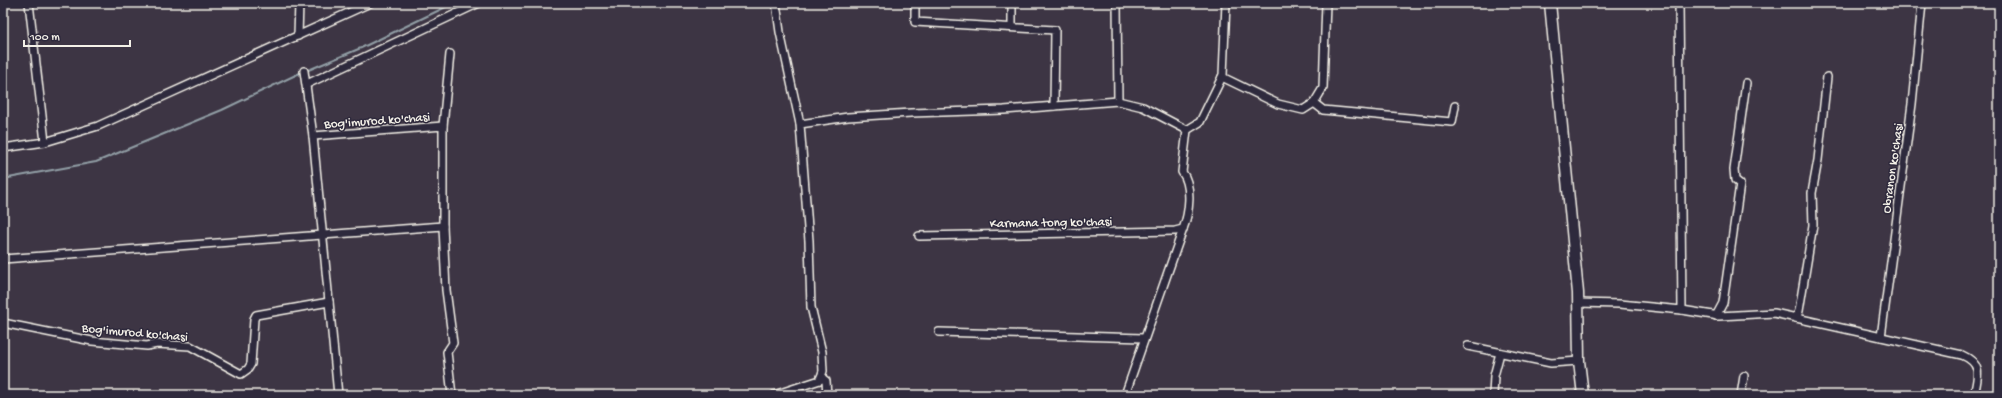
<svg xmlns="http://www.w3.org/2000/svg" width="2002" height="398" font-family="'Gochi Hand',sans-serif">
<style>
.lines{fill:none;stroke-linecap:round;stroke-linejoin:round}
.stream{stroke:#929fa6;stroke-width:2}
.street-casing{stroke:#f4f1e8;stroke-width:10}
.secondary-casing{stroke:#f4f1e8;stroke-width:13}
.street{stroke:#2f2a3d;stroke-width:7}
.secondary{stroke:#2f2a3d;stroke-width:10}
.labels{text-anchor:middle;stroke-width:3;stroke-linejoin:round;paint-order:stroke}
.street-label{font-size:13px;fill:#f4f1e8;stroke:#2f2a3d}
</style>
<rect width="100%" height="100%" fill="#3d3544"/>
<filter id="ink" filterUnits="userSpaceOnUse"><feTurbulence type="fractalNoise" baseFrequency=".025" numOctaves="2"/><feDisplacementMap in="SourceGraphic" scale="8" xChannelSelector="R" yChannelSelector="G"/><feConvolveMatrix kernelMatrix="1 2 1 2 8 2 1 2 1" color-interpolation-filters="sRGB"/></filter>
<g filter="url(#ink)">
<g class="lines">
<g class="stream">
<polyline points="306,71 361,48 454,3"/>
<polyline points="3,179 96,162 222,110 302,72"/>
</g>
<defs>
<g id="street">
<polyline points="29,3 45,142"/>
<polyline points="776,3 780,32 800,124"/>
<polyline points="915,3 915,22 1055,30 1054,106"/>
<polyline points="1117,3 1118,101"/>
<polyline points="1012,27 1012,3"/>
<polyline points="298,36 299,3"/>
<polyline points="304,71 313,136 338,395"/>
<polyline points="1222,77 1278,104 1303,110 1314,103 1323,88 1326,3"/>
<polyline points="307,84 479,3"/>
<polyline points="1314,103 1323,110 1452,122 1455,106"/>
<polyline points="443,126 450,54"/>
<polyline points="1187,130 1200,122 1223,75 1226,3"/>
<polyline points="313,136 443,126 443,226 446,290 453,343 447,352 452,395"/>
<polyline points="3,148 45,142 98,126 370,3"/>
<path d="M919,236l256,-5 8,-2c6,-15 10,-43 -1,-57l5,-42"/>
<polyline points="3,259 443,226"/>
<polyline points="1578,303 1620,304 1682,310 1679,3"/>
<path d="M1682,310l37,6 55,-3 188,42c21,9 16,21 12,40"/>
<polyline points="1716,316 1723,303 1740,184 1735,180 1734,170 1746,83"/>
<polyline points="1796,318 1799,311 1813,225 1812,193 1818,160 1827,77"/>
<polyline points="3,323 92,341 147,346 157,344 190,346 241,374 248,369 251,364 254,319 256,315 329,302"/>
<polyline points="939,332 1143,338"/>
<polyline points="1881,337 1912,104 1922,3"/>
<polyline points="1468,346 1551,363 1579,361"/>
<polyline points="821,377 826,381 827,395"/>
<polyline points="774,395 820,380 823,371 822,352 811,307 809,241 800,124 848,117 911,113 1004,110 1118,101 1143,107 1187,130"/>
<polyline points="1125,395 1183,229"/>
<polyline points="1493,395 1494,376 1500,353"/>
<polyline points="1741,395 1744,376"/>
</g>
<polyline id="secondary" points="1550,3 1578,293 1579,361 1583,395"/>
</defs>
<use href="#street" class="street-casing"/>
<use href="#secondary" class="secondary-casing"/>
<use href="#street" class="street"/>
<use href="#secondary" class="secondary"/>
</g>
</g>
<g class="labels">
<g class="street-label">
<text transform="translate(377 119) rotate(-4)" y="5">Bog'imurod ko'chasi</text>
<text transform="translate(1891 168) rotate(-82)" y="5">Obranon ko'chasi</text>
<text transform="translate(1051 221) rotate(-1)" y="5">Karmana tong ko'chasi</text>
<text transform="translate(135 331) rotate(5)" y="5">Bog'imurod ko'chasi</text>
</g>
</g>
<rect width="2002" height="398" fill="none" stroke="#2f2a3d" stroke-width="16"/>
<rect x="8" y="8" width="1986" height="382" fill="none" stroke="#f4f1e8" stroke-width="1.5" filter="url(#ink)"/>
<path d="M24 40v6h106v-6" fill="none" stroke="#f4f1e8" stroke-width="2"/>
<text x="30" y="40" font-size="12" fill="#f4f1e8" stroke="#2f2a3d" stroke-width="3" paint-order="stroke">100 m</text>
</svg>
